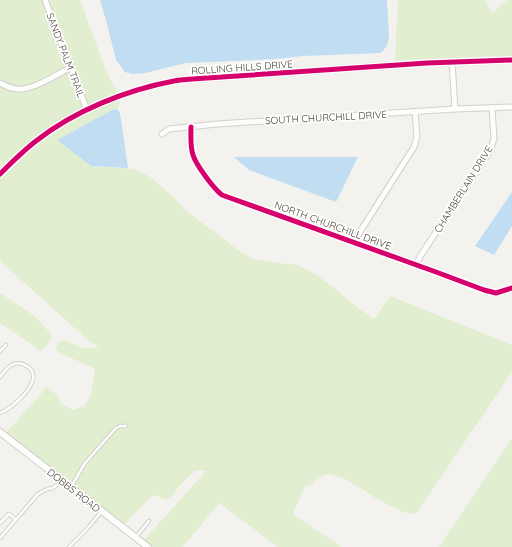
<svg xmlns="http://www.w3.org/2000/svg" width="512" height="547" font-family="Quicksand,sans-serif">
<style>
.green{fill:#e1eecf}
.water{fill:#c0ddf1}
.lines{fill:none;stroke-linecap:round;stroke-linejoin:round}
.service-casing{stroke:#d2d0cb;stroke-width:4.5}
.minor-casing{stroke:#d2d0cb;stroke-width:7}
.tertiary-casing{stroke:#d2d0cb;stroke-width:8}
.service{stroke:#fdfdfc;stroke-width:2.5}
.minor{stroke:#fdfdfc;stroke-width:5}
.tertiary{stroke:#fdfdfc;stroke-width:6}
.cycleway-casing{stroke:#fff;stroke-width:8}
.cycleway{stroke:#d6006c;stroke-width:5}
.labels{text-anchor:middle;stroke-width:3.5;stroke-linejoin:round;paint-order:stroke}
.street-label{font-size:10px;fill:#4b4439;stroke:#fff}
</style>
<rect width="100%" height="100%" fill="#f4f2ee"/>
<g class="green">
<path d="M0,0h80l27,73 11,20c-44,17 -83,41 -116,74h-2z"/>
<polygon points="398,0 486,0 492,14 507,0 512,0 512,57 395,62"/>
<path d="M120,99l-2,11 -4,-1 -57,31 34,26 43,3 18,9 21,19 12,13 57,43 11,6 25,4 20,2 19,10 22,17 16,14 19,13 16,-23 122,49v27l-96,142 -13,-2 -26,-13 -15,-10 -19,-11 -14,-4 -11,3 -5,6 -4,3h-4l-12,28 49,33h-64l-59,-44 -36,44h-30l-9,-7 62,-69 -11,-1c-4,5 -8,8 -12,12 -7,7 -8,13 -17,18l-11,-5 -5,2 -26,28 -118,-92 41,-46 11,9 3,7 12,7 11,-4 7,-10 4,-26 -3,-3 -23,-10 -7,-2 -6,-6 2,-7 5,-2 20,8 17,-1 -11,-6 -89,-80v-83c12,-12 25,-25 39,-35 24,-18 52,-33 81,-44z"/>
<polygon points="0,293 33,315 51,334 52,338 45,348 41,350 37,349 33,345 0,323"/>
<polygon points="512,438 512,547 439,547"/>
</g>
<g class="water">
<polygon points="100,0 387,0 389,38 387,46 381,53 302,56 276,59 186,63 145,73 132,74 125,72 116,60 107,24"/>
<polygon points="114,109 118,110 120,113 128,168 91,166 57,140"/>
<polygon points="234,157 358,157 336,202 249,170"/>
<polygon points="512,192 512,226 494,255 475,246"/>
</g>
<g class="lines">
<defs>
<g id="service">
<polyline points="0,351 6,345"/>
<path d="M0,377c4,-5 8,-11 14,-13 9,-3 21,5 19,15 -3,13 -21,29 -33,34"/>
<polyline points="71,487 85,463 116,428 120,426 126,426"/>
<polyline points="0,523 9,514 16,520"/>
<polyline points="136,537 149,521"/>
<polyline points="0,538 38,494 47,489 53,488 62,481"/>
<polyline points="69,547 87,529 101,512"/>
</g>
<g id="minor">
<polyline points="45,0 87,110"/>
<polyline points="452,62 455,109"/>
<path d="M0,83c4,2 8,4 12,5 16,6 44,-13 59,-21"/>
<path d="M191,127c0,9 -1,19 2,28 3,10 21,34 29,40l214,77 48,18 12,3 16,-5"/>
<polyline points="162,134 169,129 217,124 455,109 512,107"/>
<polyline points="354,242 363,227 414,147 417,136 415,112"/>
<polyline points="416,265 421,255 491,149 494,138 492,108"/>
</g>
<g id="tertiary">
<path d="M0,174c11,-11 23,-23 36,-33 38,-30 90,-51 138,-60 11,-2 22,-2 33,-3l220,-15 85,-3"/>
<polyline points="0,432 148,547"/>
</g>
</defs>
<use href="#service" class="service-casing"/>
<use href="#minor" class="minor-casing"/>
<use href="#tertiary" class="tertiary-casing"/>
<use href="#service" class="service"/>
<use href="#minor" class="minor"/>
<use href="#tertiary" class="tertiary"/>
<defs>
<g id="cycleway">
<path d="M191,127c0,9 -1,19 2,28 3,10 21,34 29,40l214,77 48,18 12,3 16,-5"/>
<path d="M0,174c11,-11 23,-23 36,-33 38,-30 90,-51 138,-60 11,-2 22,-2 33,-3l220,-15 85,-3"/>
</g>
</defs>
<use href="#cycleway" class="cycleway-casing"/>
<use href="#cycleway" class="cycleway"/>
</g>
<g class="labels">
<g class="street-label">
<text transform="translate(66 55) rotate(69)" y="4">SANDY PALM TRAIL</text>
<text transform="translate(242 67) rotate(-4)" y="4">ROLLING HILLS DRIVE</text>
<text transform="translate(326 117) rotate(-3)" y="4">SOUTH CHURCHILL DRIVE</text>
<text transform="translate(463 189) rotate(-58)" y="4">CHAMBERLAIN DRIVE</text>
<text transform="translate(333 225) rotate(20)" y="4">NORTH CHURCHILL DRIVE</text>
<text transform="translate(74 490) rotate(38)" y="4">DOBBS ROAD</text>
</g>
</g>
</svg>
